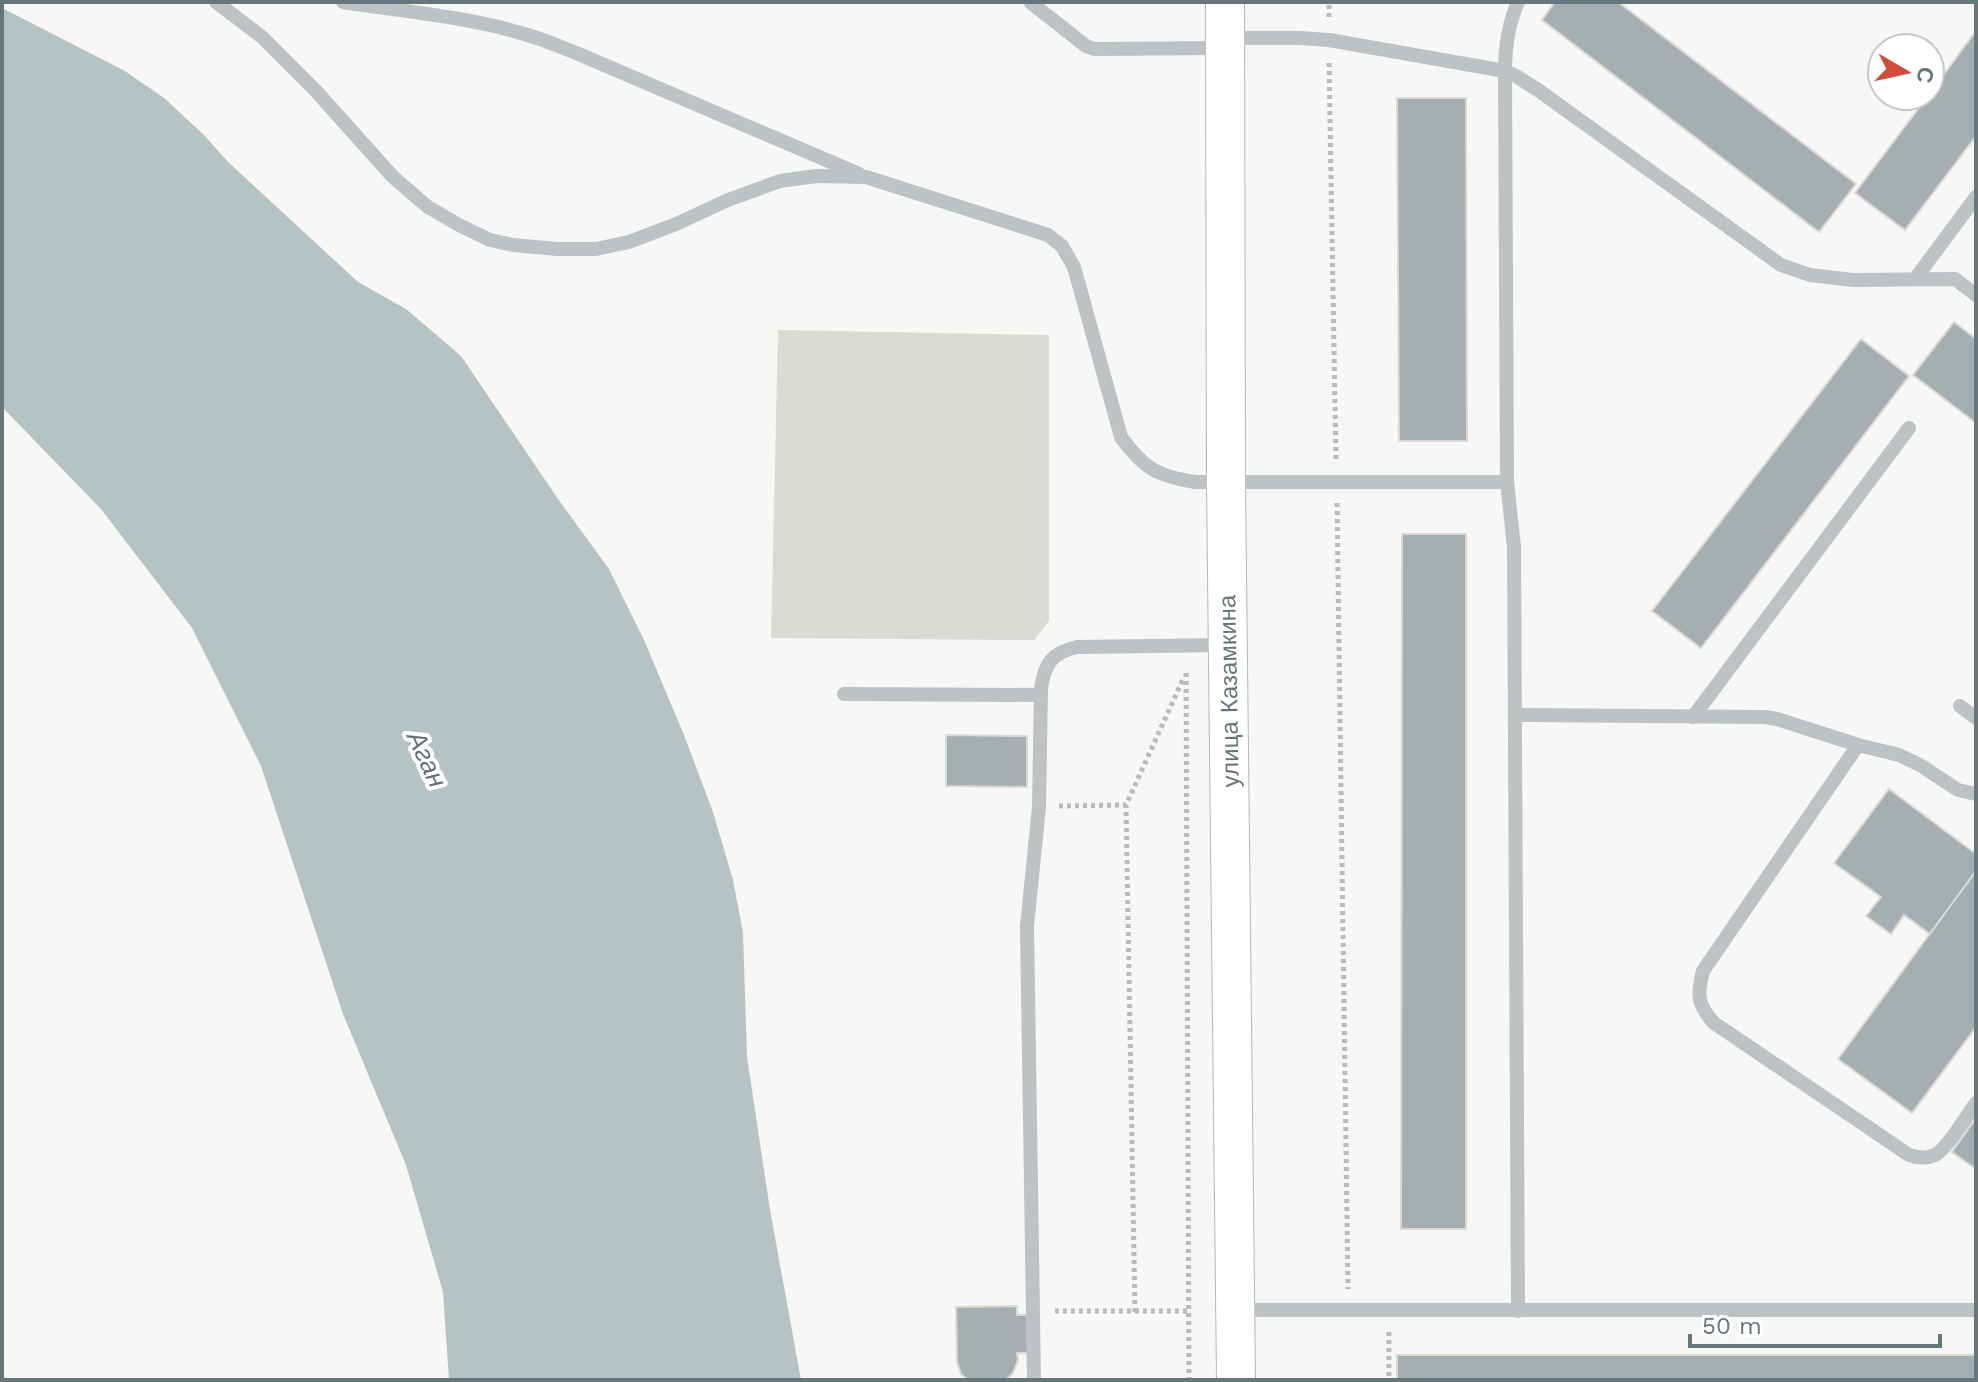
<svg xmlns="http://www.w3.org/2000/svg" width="1978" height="1382" font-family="'Work Sans',sans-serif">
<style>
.green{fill:#d8dcd4}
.water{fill:#b6c3c5}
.building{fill:#a5aeb1;stroke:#d9d9d7;stroke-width:2}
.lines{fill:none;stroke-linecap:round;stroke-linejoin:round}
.secondary-casing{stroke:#b2b8bb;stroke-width:40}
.path{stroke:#b7bbbd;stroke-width:5;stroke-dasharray:4 4;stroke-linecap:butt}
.service{stroke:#bdc2c4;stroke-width:14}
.secondary{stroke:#fff;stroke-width:38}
.labels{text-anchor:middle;stroke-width:8;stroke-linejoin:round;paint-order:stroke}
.street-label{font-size:24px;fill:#66767d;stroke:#fff}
.water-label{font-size:26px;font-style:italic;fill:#607478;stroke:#fff}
</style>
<rect width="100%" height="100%" fill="#f7f7f5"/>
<polygon class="green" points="778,330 1049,335 1049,621 1034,640 771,638"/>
<polygon class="water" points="2,8 125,71 164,98 204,135 228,162 358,282 406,309 461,356 558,499 609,569 644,640 684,735 713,812 733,880 743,933 747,1057 770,1210 801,1380 449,1380 443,1292 406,1165 343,1014 261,766 192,628 101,509 2,407"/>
<g class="building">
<polygon points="1555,2 1618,2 1856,184 1819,232 1542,20"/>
<polygon points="1976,31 1976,136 1905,230 1855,193 1928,96 1930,96 1930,93"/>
<polygon points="1397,98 1466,98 1467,441 1399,441"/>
<polygon points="1954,322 1976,339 1976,423 1913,375"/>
<polygon points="1861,339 1909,376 1701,648 1652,611"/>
<polygon points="1402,534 1466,534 1466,1229 1401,1229"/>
<polygon points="946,735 1027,736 1027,787 946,786"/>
<polygon points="1889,789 1976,854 1976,871 1930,934 1904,915 1891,934 1866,916 1881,897 1834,863"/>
<polygon points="1976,871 1976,1027 1912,1113 1838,1059"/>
<polygon points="1976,1118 1976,1169 1952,1152"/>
<polygon points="1017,1306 1017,1315 1027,1315 1028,1353 1017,1353 1018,1360 1013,1373 1006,1380 968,1380 961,1374 957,1362 956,1307"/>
<rect x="1397" y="1355" width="579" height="25"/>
</g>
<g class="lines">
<defs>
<polyline id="secondary" points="1225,2 1226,483 1236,1380"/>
</defs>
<use href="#secondary" class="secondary-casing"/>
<g class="path">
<polyline points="1329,17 1329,2"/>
<polyline points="1329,63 1336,461"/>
<polyline points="1337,503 1348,1289"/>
<polyline points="1186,673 1189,1380"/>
<polyline points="1059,806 1126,805"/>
<polyline points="1055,1311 1190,1311"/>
<polyline points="1135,1312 1126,805 1184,677"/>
<polyline points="1389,1332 1389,1380"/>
</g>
<g class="service">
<path d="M216,2l46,35 54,54 77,86 35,30 31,18 31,15 23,5 44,4h39l33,-7 47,-18 52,-24 52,-19 36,-5 50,1 182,58 14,11 12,21 47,170c22,31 36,39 74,45h312"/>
<path d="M343,2c63,10 130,15 191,35 16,5 31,12 47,18l278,119"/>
<polyline points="1030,2 1086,46 1094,49 1225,48"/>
<path d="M1518,2c-10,23 -13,44 -13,69l2,411 7,65 4,764"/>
<polyline points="1225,38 1300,38 1329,40 1505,71 1516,76 1538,90 1781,265 1810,275 1853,280 1955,279 1976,295"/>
<polyline points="1915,279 1976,197"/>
<polyline points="844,694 1041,695"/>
<polyline points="1960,706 1976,718"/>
<polyline points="1515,715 1765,717 1777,719 1858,745 1899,755 1920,765 1958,790 1976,794"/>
<polyline points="1693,717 1909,428"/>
<path d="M1858,745l-155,226c-6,24 -6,33 11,52l195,132c9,3 17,4 26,0 12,-6 32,-40 41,-52"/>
<polyline points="1236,1310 1976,1310"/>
<path d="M1034,1380l-7,-454 12,-119 2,-119c4,-24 10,-35 36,-41l150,-2"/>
</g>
<use href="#secondary" class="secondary"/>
</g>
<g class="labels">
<g class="street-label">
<text transform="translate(1229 691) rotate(-91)" y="8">улица Казамкина</text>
</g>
<g class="water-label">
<text transform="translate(427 759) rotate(65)" y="9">Аган</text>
</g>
</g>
<rect width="1978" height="1382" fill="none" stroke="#66767d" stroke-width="8"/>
<g transform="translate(1906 72) rotate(99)"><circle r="38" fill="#ffffff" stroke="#c2c8cb" stroke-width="2"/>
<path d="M0-6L14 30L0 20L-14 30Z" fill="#d14c3c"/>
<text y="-12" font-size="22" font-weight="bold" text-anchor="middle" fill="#66767d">С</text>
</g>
<path d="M1690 1334v12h250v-12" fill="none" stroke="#66767d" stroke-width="4"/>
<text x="1702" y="1334" font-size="24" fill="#66767d" stroke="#ffffff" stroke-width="6" paint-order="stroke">50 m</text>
</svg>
